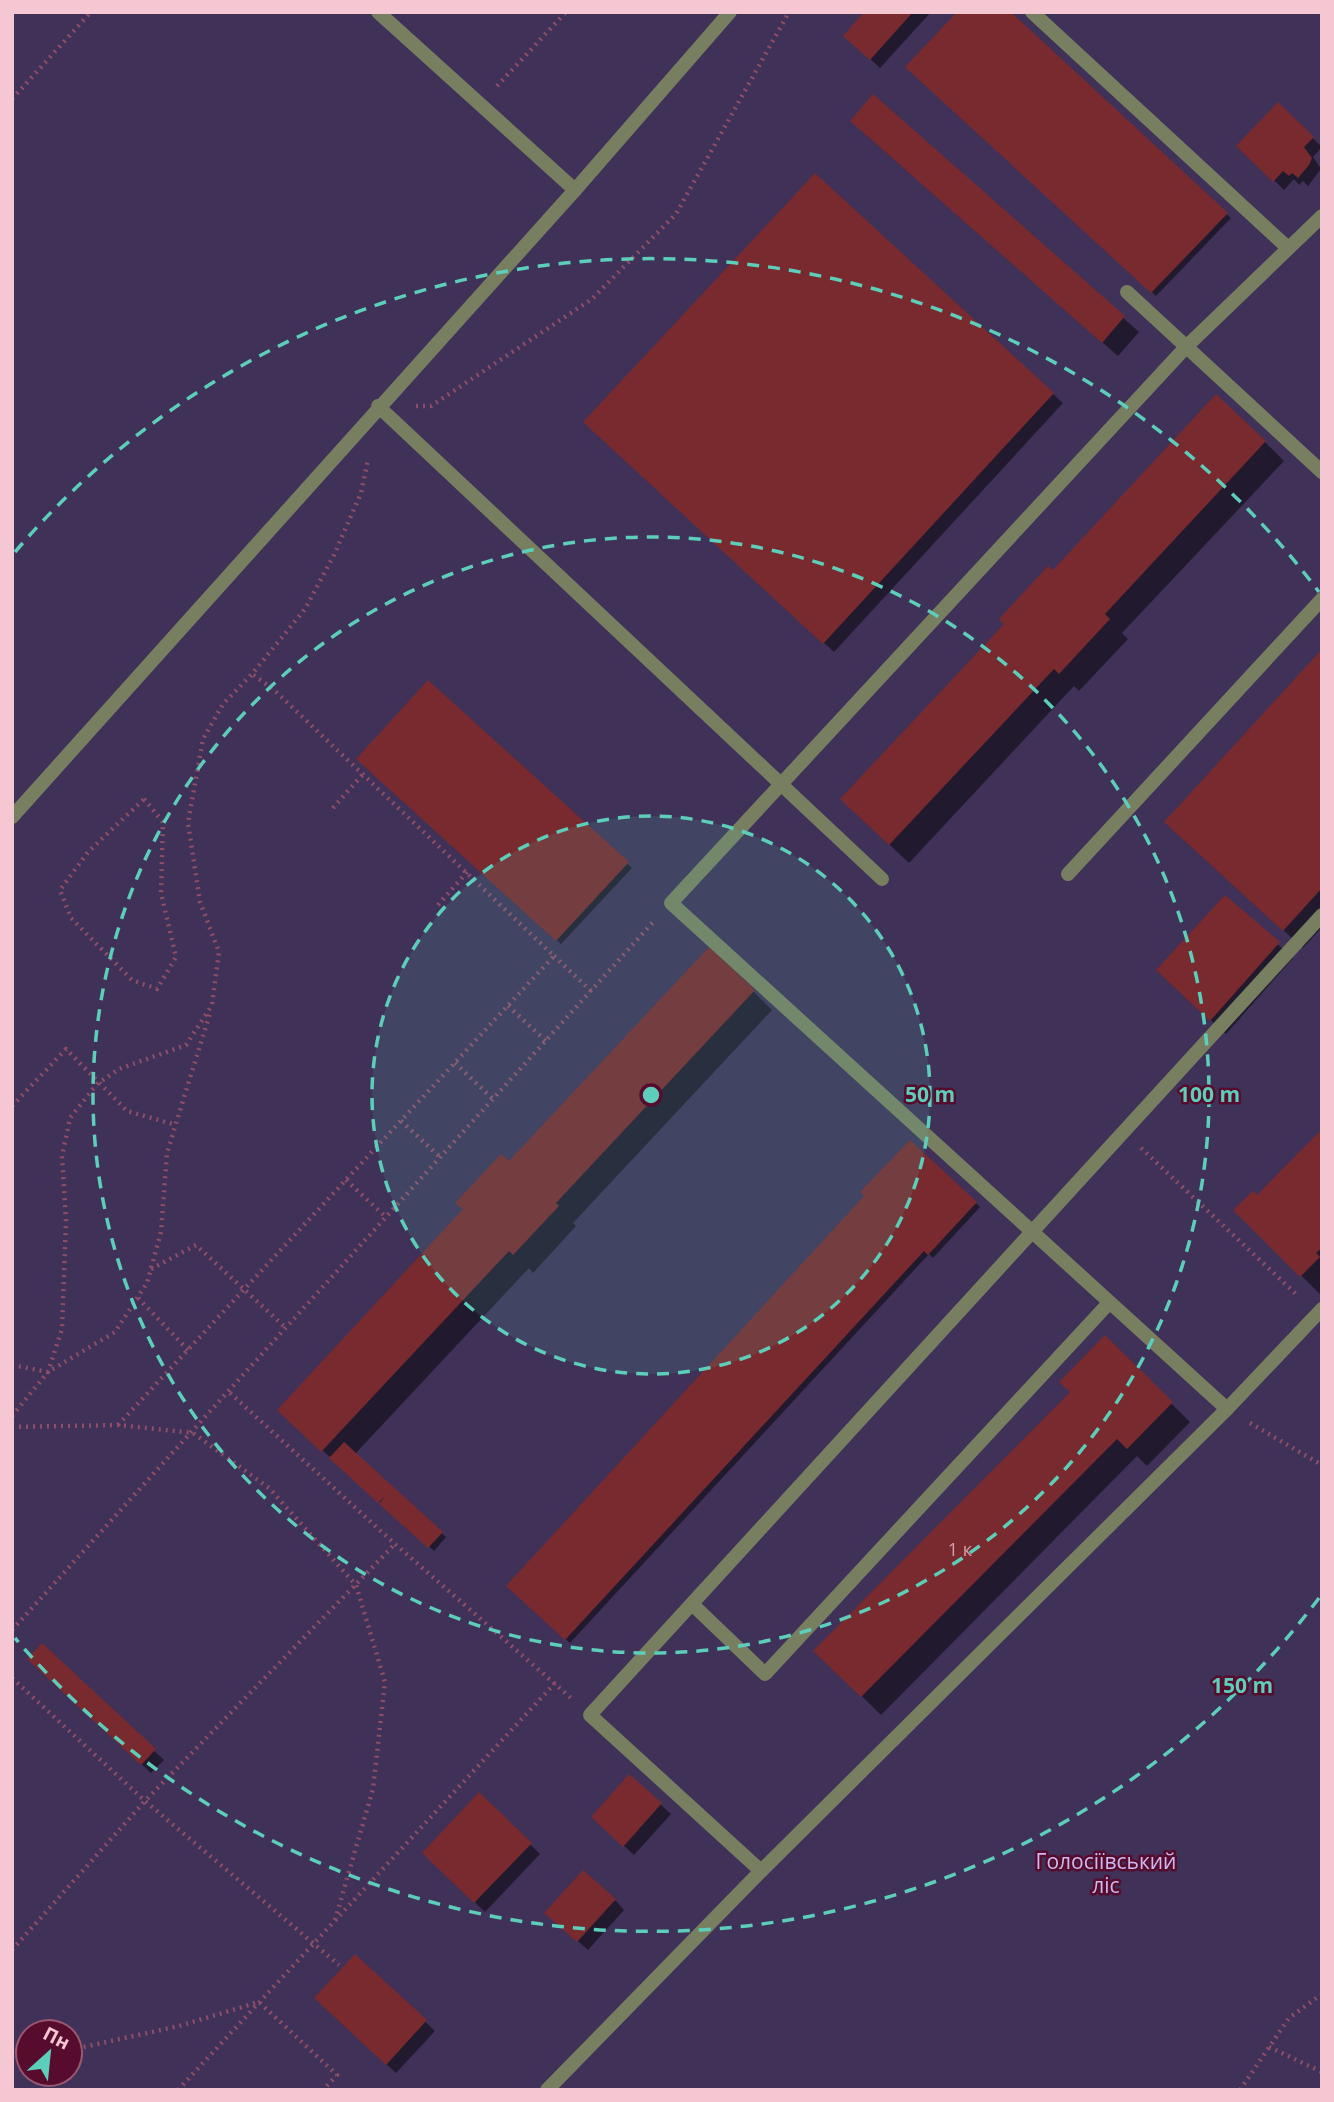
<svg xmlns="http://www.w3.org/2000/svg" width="1334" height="2102" font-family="'Open Sans',sans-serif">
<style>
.green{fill:#3f3157;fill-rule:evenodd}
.shadow{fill:#0007}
.building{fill:#782a2f}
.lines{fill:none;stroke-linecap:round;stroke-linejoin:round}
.path{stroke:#8e4e67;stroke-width:4.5;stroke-dasharray:2 5;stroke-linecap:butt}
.lane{stroke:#777f60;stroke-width:14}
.street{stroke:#777f60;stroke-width:14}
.ring{fill:none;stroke:#5cceba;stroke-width:3.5;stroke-dasharray:12 9}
.labels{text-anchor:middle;stroke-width:5;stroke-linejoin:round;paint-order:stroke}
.number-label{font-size:18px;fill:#d6a0aa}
.park-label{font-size:21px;fill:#cbb9f1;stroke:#570c2d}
.centre{fill:#5cceba;stroke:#570c2d;stroke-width:3.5}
.ring-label{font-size:21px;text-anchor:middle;font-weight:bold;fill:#5cceba;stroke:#570c2d;stroke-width:5;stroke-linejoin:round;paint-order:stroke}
</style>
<rect width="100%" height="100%" fill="#570c2d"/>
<path class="green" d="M12,12h1310v2078h-1310zM28,2032h42v42h-42z"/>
<g class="shadow">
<polygon points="867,12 931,12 880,68 855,45"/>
<polygon points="1009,12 1231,218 1156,296 907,67"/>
<polygon points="873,96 1139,332 1118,356 866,135"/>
<polygon points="1278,105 1322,147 1313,157 1321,169 1308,186 1303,181 1299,185 1294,179 1284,190 1239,146"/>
<polygon points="1053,394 1063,403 834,652 595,431"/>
<polygon points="1265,442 1284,461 1122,633 1128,639 1079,691 1074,686 909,863 861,818 1053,572"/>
<polygon points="1322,652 1322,927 1303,948 1185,841"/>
<polygon points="428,682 632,868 561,944 358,759"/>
<polygon points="1225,898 1293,958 1226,1034 1172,985"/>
<polygon points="753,991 772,1010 573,1223 576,1226 533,1273 529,1268 355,1454 446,1537 434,1551 298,1428 509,1164"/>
<polygon points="1322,1132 1322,1292 1320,1294 1235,1210 1257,1197"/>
<polygon points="910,1142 980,1207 933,1258 929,1254 570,1643 508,1586 866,1196"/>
<polygon points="1105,1338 1190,1422 1147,1466 1137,1456 881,1715 816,1651 1072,1393"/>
<polygon points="39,1668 154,1751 164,1760 151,1773"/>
<polygon points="629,1776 671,1814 634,1855 602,1826"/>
<polygon points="479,1795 540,1854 485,1912 424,1853"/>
<polygon points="615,1900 624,1910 588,1950 556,1922"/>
<polygon points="355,1956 435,2031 396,2073 325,2008"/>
</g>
<g class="building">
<polygon points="864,12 913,12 870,60 843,36"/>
<polygon points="957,12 1011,12 1228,213 1151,293 905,67"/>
<polygon points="873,94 1125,316 1102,343 850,121"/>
<polygon points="1278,102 1314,137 1304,147 1312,158 1309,165 1298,178 1292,173 1289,176 1283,171 1273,182 1236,146"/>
<polygon points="815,173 1054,393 823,644 583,422"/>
<polygon points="1216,394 1266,441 1105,614 1110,619 1059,674 1054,669 889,845 840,799 1004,624 999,619 1048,566 1053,570"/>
<polygon points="1322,649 1322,888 1283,931 1164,822"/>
<polygon points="428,680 629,862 556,941 356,759"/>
<polygon points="1225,895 1280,942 1210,1021 1156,970"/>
<polygon points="709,947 755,990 556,1203 559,1206 513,1255 509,1251 321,1452 277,1410 463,1209 455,1203 501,1154 509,1161"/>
<polygon points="1322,1129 1322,1248 1316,1253 1320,1257 1300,1277 1233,1210 1253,1191 1257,1195"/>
<polygon points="910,1140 977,1202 928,1255 924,1251 565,1640 506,1586 864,1196 860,1192"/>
<polygon points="1105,1335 1173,1402 1127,1449 1117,1439 861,1697 813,1651 1070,1392 1059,1382"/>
<polygon points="344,1442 443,1532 428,1548 379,1504 385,1496 378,1503 329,1458"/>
<polygon points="42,1643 156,1749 141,1765 27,1659"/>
<polygon points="629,1774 662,1803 623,1847 591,1817"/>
<polygon points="479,1792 532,1843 474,1903 422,1853"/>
<polygon points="583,1870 616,1899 577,1942 544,1913"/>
<polygon points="355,1954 427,2020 386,2065 314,1998"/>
</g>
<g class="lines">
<g class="path">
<polyline points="497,86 566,12"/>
<polyline points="12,99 91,12"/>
<polyline points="416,406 431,406 592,299 676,214 789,12"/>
<polygon points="144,799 163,822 161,893 176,957 157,989 132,980 71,918 60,890 88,852"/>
<polyline points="333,808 363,774"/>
<polyline points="438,905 467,872"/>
<polyline points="554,956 591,991"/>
<polyline points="508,1006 546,1041"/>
<polyline points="455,1063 494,1100"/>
<polyline points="12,1106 66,1049 127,1111 176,1125"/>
<polyline points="401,1121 441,1158"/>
<polyline points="1141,1148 1298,1296"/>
<polyline points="346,1180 387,1218"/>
<polyline points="151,1269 196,1245 287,1329"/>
<polyline points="138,1298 188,1350"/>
<polyline points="12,1365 48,1372 115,1332 147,1283 161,1232 167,1153 210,1013"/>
<polyline points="230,1393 395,1544 571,1698"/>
<polyline points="12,1416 48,1372 62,1329 66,1221 62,1156 70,1118 97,1084 119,1069 186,1045 212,1005 219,952 200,902 188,823 203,739 223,704 252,674 305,609 334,555 361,493 368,460"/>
<polyline points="1250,1423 1322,1465"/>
<polyline points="118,1425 554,956 273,689 252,674"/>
<polyline points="12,1427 118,1425 193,1433 269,1488 356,1585 385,1682 373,1789 335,1920"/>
<polyline points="12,1630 655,920"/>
<polyline points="12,1678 145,1801 339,1965"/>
<polyline points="12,1950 145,1801 395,1544"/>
<polyline points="1269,2047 1322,2072"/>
<polyline points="70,2050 179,2026 259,2002 337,2075 323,2090"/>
<polyline points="12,2054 28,2054"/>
<polyline points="178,2090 555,1683"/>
<polyline points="1240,2090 1289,2018 1322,1994"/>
</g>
<g class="lane">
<polyline points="378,12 575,190"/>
<polyline points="1032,12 1288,248"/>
<polyline points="1127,292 1322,472"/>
<polyline points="378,406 882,879"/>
<polyline points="12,817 575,190 730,12"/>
<polyline points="1068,874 1322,599"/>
<polyline points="1227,1409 671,903 1186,347 1322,216"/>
<polyline points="692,1604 765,1674 1108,1304"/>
<polyline points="761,1871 590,1715 1322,915"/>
</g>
<polyline class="street" points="547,2090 761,1871 1227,1409 1322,1309"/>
</g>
<circle cx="651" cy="1095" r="279" fill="#5cceba" fill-opacity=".12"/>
<g class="ring">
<circle cx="651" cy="1095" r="279"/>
<circle cx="651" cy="1095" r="558"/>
<path d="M1319 1598A836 836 0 0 1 15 1638M15 552A836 836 0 0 1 1319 592"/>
</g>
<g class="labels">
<g class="number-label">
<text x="960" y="1556">1 к</text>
</g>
<g class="park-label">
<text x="1106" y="1869">Голосіївський<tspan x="1106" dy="24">ліс</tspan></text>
</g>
</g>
<circle cx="651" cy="1095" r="10" class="centre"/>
<g class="ring-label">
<text x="930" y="1102">50 m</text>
<text x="1209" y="1102">100 m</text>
<text x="1242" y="1693">150 m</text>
</g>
<rect width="1334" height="2102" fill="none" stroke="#f5c7d3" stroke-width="28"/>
<g transform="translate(49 2053) rotate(27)"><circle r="33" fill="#570c2d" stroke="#96576f" stroke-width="2"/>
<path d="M0-5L12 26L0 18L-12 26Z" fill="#5cceba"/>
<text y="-10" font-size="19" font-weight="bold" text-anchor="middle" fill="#f5c7d3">Пн</text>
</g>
</svg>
